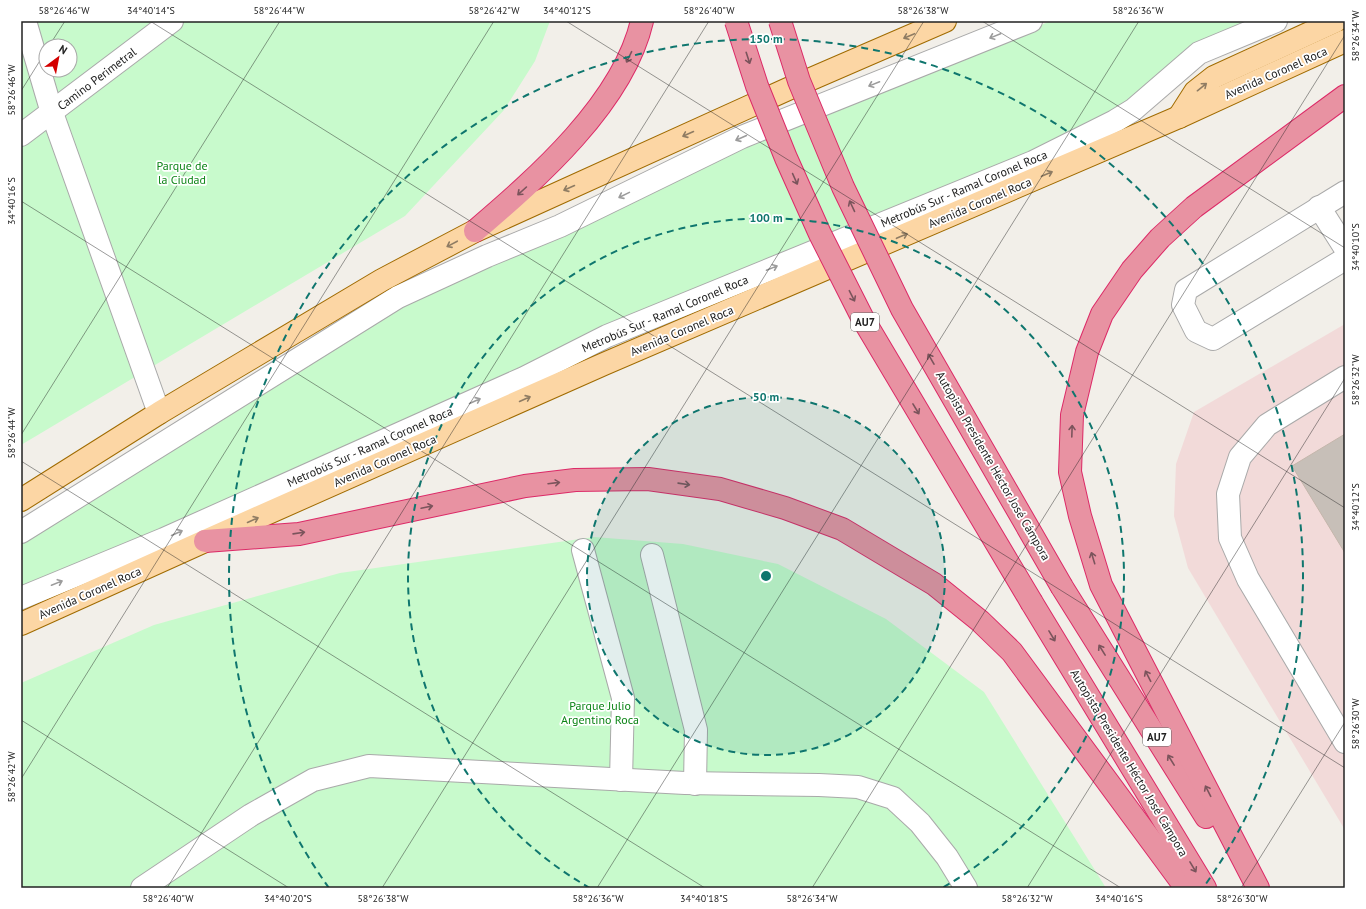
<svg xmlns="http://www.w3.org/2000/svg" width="1366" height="909" font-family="'PT Sans',sans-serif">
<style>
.commercial{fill:#f2dad9}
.park{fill:#c8facc;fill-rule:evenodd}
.building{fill:#c7bfb8;stroke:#c4b6ab}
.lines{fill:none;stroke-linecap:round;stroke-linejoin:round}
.minor-casing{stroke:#a9a9a9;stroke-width:24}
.major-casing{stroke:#a06b00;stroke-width:24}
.highway-casing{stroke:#dc2a67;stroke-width:24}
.minor{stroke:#fff;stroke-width:22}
.major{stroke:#fcd6a4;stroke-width:22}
.highway{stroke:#e892a2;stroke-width:22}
.highway-bridge-casing{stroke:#dc2a67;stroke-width:24;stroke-linecap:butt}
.highway-bridge{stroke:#e892a2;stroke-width:22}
.oneway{stroke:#8f7c63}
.oneway2{stroke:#9c9c9c}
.oneway3{stroke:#7b545c}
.ticks{fill:none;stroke:#222;stroke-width:1;stroke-opacity:0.45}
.ring{fill:none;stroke:#0f766e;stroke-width:2;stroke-dasharray:7 5}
.labels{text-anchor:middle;stroke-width:3.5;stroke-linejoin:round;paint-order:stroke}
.shield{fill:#fff;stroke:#646464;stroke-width:1}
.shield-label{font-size:11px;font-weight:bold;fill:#222}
.street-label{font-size:12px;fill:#222;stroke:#fff}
.park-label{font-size:12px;fill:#0c8416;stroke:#fff}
.centre{fill:#0f766e;stroke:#fff;stroke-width:2}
.ring-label{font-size:12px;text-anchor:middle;font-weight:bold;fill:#0f766e;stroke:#fff;stroke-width:3.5;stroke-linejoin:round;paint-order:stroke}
.neatline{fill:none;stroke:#222;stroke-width:1.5}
.ticks-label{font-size:10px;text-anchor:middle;fill:#222}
</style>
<rect width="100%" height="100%" fill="#f2efe9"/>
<polygon class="commercial" points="1345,324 1345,830 1188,568 1174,516 1176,464 1194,412"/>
<g class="park">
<path d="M21,21h529l-15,40 -31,49 -99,106 -384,229zM46,46h24v24h-24z"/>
<polygon points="1051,21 1286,21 1183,68 1112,115 1025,158 510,375 21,591 21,545 219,415 407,301 740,148 842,105"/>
<polygon points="594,537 683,544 778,564 886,619 984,692 1106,888 21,888 21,683 154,625 340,573"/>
</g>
<polygon class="building" points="1345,434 1345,553 1292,466"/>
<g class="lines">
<defs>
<g id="minor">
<polyline points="25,21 52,113 159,413"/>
<polyline points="21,135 172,21"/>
<polyline points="1345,192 1186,290 1183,305 1196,331 1213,339 1345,259"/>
<polyline points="1319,207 1345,248"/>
<polyline points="1345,377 1267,425 1240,457 1228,494 1230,538 1248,579 1345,742"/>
<polyline points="21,532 398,297 487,256 560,226 742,137 1031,21"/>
<polyline points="583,550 623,698 621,780"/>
<polyline points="652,555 696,730 695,784"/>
<polyline points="21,598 164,539 524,378 607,336 1033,162 1115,121 1133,110 1199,53 1276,21"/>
<polyline points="142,888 251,815 313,780 369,766 685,783 819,785 858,787 893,798 920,823 947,857 966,888"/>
</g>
<g id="major">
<polyline points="1179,117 1195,92 1214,77 1336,21"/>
<polyline points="21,500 159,413 382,280 475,231 788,89 945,21"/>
<polyline points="21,624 205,541 604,364 1179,117 1345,41"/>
</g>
<g id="highway">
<path d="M475,231c62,-53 148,-128 167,-210"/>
<polyline points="205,541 299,534 525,486 575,480 648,479 720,489 785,508 842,529 934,584 980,621 1012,652 1186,888"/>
<polyline points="1062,587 1206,817"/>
<polyline points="1032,603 1205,888"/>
<polyline points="1258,888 1101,585 1080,516 1070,472 1072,415 1087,352 1102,314 1132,270 1160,238 1194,207 1345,96"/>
</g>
</defs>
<use href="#minor" class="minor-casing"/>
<use href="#major" class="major-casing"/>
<use href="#highway" class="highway-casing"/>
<use href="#minor" class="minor"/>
<use href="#major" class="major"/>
<use href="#highway" class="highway"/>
<defs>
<g id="highway-bridge">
<polyline points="736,21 757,86 786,158 820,234 863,319 1032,603"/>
<polyline points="780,21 799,81 843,187 902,309 1062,587"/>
</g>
</defs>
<use href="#highway-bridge" class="highway-bridge-casing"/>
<use href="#highway-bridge" class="highway-bridge"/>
</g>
<defs><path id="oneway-shaft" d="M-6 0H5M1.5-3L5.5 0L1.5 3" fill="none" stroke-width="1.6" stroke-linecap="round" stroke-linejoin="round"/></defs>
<g class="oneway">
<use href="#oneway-shaft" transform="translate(909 36) rotate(157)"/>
<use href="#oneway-shaft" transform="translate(1202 87) rotate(-39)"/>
<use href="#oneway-shaft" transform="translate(688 134) rotate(156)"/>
<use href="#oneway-shaft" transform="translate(1047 174) rotate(-23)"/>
<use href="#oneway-shaft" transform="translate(569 188) rotate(156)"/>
<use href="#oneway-shaft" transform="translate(902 236) rotate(-23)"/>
<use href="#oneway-shaft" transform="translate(452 244) rotate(152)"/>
<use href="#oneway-shaft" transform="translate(525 399) rotate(-24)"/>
<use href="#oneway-shaft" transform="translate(253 520) rotate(-24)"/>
</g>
<g class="oneway2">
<use href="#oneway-shaft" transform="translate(995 36) rotate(158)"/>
<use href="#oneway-shaft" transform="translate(874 84) rotate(158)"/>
<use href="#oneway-shaft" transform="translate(741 138) rotate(156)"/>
<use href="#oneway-shaft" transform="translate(624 195) rotate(154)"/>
<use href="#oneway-shaft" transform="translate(772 268) rotate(-22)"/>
<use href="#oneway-shaft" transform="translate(475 401) rotate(-24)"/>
<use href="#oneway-shaft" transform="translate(177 533) rotate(-24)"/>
<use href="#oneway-shaft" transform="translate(57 583) rotate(-22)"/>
</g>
<g class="oneway3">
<use href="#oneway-shaft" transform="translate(629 57) rotate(116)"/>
<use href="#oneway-shaft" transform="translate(748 58) rotate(72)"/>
<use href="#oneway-shaft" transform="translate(795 179) rotate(66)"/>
<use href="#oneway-shaft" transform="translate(522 191) rotate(138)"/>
<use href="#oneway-shaft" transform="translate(852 206) rotate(-115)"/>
<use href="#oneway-shaft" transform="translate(852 296) rotate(63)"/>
<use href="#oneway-shaft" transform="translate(931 359) rotate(-120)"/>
<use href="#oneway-shaft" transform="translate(916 409) rotate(59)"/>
<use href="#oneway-shaft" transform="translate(1072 431) rotate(-88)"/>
<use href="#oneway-shaft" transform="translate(554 483) rotate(-7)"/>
<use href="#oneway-shaft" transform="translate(684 484) rotate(8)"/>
<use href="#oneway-shaft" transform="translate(427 507) rotate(-12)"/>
<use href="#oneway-shaft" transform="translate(299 533) rotate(-8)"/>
<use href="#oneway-shaft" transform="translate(1093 558) rotate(-107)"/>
<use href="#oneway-shaft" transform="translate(1052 636) rotate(59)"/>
<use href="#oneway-shaft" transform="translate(1102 650) rotate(-122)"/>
<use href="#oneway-shaft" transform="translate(1148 676) rotate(-117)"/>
<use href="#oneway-shaft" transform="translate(1171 760) rotate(-122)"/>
<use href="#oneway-shaft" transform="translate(1208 791) rotate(-117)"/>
<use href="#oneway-shaft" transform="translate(1193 867) rotate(59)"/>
</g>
<path class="ticks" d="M150,21l1195,747M566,21l779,487M982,21l363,227M49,46l16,-25M21,91l25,-40M21,201l1100,687M21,435l259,-414M21,461l684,427M21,720l268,168M21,779l473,-758M167,888l542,-867M382,888l542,-867M597,888l542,-867M812,888l533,-853M1027,888l318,-510M1241,888l104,-166"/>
<circle cx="766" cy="576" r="179" fill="#0f766e" fill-opacity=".12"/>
<g class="ring">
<circle cx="766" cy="576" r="179"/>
<path d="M590 888A358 358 0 1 1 942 888"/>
<path d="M329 888A537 537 0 1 1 1203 888"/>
</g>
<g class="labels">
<g class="shield">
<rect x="851" y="313" width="28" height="18" rx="3"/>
<rect x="1143" y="728" width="28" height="18" rx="3"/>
</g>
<g class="shield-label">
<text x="865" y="326">AU7</text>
<text x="1157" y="741">AU7</text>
</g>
<g class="street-label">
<text transform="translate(1276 73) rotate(-24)" y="4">Avenida Coronel Roca</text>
<text transform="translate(97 79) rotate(-37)" y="4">Camino Perimetral</text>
<text transform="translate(964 189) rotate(-23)" y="4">Metrobús Sur - Ramal Coronel Roca</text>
<text transform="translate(980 203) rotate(-23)" y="4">Avenida Coronel Roca</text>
<text transform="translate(665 314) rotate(-23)" y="4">Metrobús Sur - Ramal Coronel Roca</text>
<text transform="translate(682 331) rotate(-23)" y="4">Avenida Coronel Roca</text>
<text transform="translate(370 447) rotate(-24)" y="4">Metrobús Sur - Ramal Coronel Roca</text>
<text transform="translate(385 461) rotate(-24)" y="4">Avenida Coronel Roca</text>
<text transform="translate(993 466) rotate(60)" y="4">Autopista Presidente Héctor José Cámpora</text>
<text transform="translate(90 593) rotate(-24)" y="4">Avenida Coronel Roca</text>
<text transform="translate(1129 763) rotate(59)" y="4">Autopista Presidente Héctor José Cámpora</text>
</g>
<g class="park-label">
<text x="182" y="170">Parque de<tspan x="182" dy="14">la Ciudad</tspan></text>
<text x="600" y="710">Parque Julio<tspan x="600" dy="14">Argentino Roca</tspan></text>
</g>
</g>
<circle cx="766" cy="576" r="6" class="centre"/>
<g class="ring-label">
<text x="766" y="43">150 m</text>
<text x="766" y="222">100 m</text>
<text x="766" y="401">50 m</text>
</g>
<rect width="1366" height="909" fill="none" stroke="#ffffff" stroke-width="44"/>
<g transform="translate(58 58) rotate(32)"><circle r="19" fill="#ffffff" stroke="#a7a7a7"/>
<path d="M0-3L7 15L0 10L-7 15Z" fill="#d40000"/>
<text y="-6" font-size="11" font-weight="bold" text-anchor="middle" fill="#222222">N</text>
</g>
<rect x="22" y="22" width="1322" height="865" class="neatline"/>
<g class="ticks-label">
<text x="64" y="14">58°26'46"W</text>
<text x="151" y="14">34°40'14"S</text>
<text x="279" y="14">58°26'44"W</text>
<text x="494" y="14">58°26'42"W</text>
<text x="567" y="14">34°40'12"S</text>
<text x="709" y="14">58°26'40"W</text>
<text x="923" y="14">58°26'38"W</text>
<text x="1138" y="14">58°26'36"W</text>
<text transform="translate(1355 36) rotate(-90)" y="4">58°26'34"W</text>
<text transform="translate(11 90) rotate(-90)" y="4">58°26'46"W</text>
<text transform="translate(11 201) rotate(-90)" y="4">34°40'16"S</text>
<text transform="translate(1355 247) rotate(-90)" y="4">34°40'10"S</text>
<text transform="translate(1355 380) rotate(-90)" y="4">58°26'32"W</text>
<text transform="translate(11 433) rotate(-90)" y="4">58°26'44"W</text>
<text transform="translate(1355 507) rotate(-90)" y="4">34°40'12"S</text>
<text transform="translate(1355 724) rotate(-90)" y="4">58°26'30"W</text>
<text transform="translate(11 777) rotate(-90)" y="4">58°26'42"W</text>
<text x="168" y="902">58°26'40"W</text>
<text x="288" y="902">34°40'20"S</text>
<text x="383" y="902">58°26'38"W</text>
<text x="598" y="902">58°26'36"W</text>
<text x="704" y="902">34°40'18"S</text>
<text x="812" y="902">58°26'34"W</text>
<text x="1027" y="902">58°26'32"W</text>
<text x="1119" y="902">34°40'16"S</text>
<text x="1242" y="902">58°26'30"W</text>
</g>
</svg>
